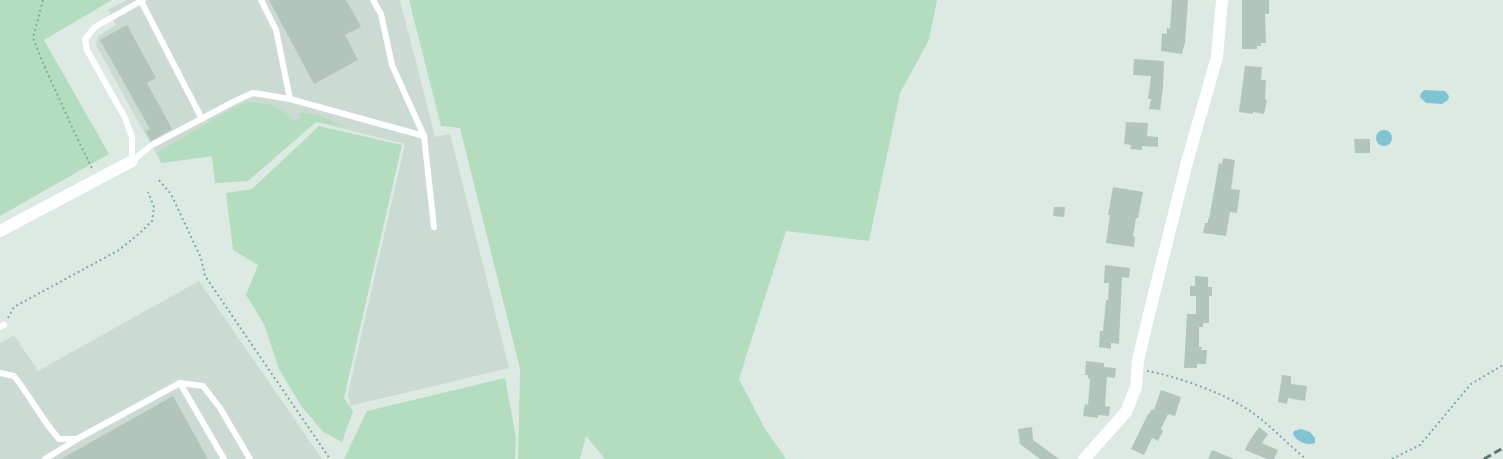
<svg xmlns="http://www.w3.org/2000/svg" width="1503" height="459" font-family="Manrope,sans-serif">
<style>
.built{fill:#cbdad3}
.green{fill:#b4ddc0}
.water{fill:#80c4d3}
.building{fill:#b2c5bd}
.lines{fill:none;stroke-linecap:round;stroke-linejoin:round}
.path{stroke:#7bb0a1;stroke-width:2;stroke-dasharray:2 3;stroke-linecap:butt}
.lane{stroke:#fff;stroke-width:6}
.street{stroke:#fff;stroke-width:12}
.rail{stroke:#58766f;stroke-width:3;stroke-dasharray:8 4;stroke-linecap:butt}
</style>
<rect width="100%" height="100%" fill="#ddeae4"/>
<g class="built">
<polygon points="127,0 400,0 435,137 450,134 509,368 350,406 348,393 405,144 316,122 248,181 215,183 212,156 161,163 96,45 98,36 116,25 108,10"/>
<polygon points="199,281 322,459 0,459 0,343 14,335 38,371"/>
</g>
<g class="green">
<polygon points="0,0 112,0 44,40 109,154 0,216"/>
<polygon points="409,0 937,0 929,40 900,93 869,241 786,231 739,379 764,427 786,459 605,459 586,436 580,459 518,459 520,369 460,128 441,126"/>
<path d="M249,102c25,2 28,3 47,20l5,-5 -3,-3c12,-5 36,8 48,13l-30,-5 -68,59 -33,2 -3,-27 -51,7 -3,-11 77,-45z"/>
<polygon points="319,126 402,145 344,398 353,411 342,442 323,432 302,407 279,369 264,324 246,295 258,265 233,250 226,193 252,189"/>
<polygon points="505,378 516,438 515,459 344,459 367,411"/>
</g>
<g class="water">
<polygon points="1424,90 1445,91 1449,96 1448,100 1442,104 1426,103 1420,97 1421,93"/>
<circle cx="1384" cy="138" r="8"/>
<path d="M1301,429l9,3 5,6v5c-8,3 -18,-1 -22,-9l1,-3z"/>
</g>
<g class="building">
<polygon points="269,0 346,0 361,27 345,35 358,60 314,84"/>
<polygon points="1172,0 1188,0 1185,42 1182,54 1161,51 1162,33 1167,34 1167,28 1170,29"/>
<polygon points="1242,0 1269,0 1269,14 1265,14 1266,43 1261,43 1261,46 1257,46 1257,49 1242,49"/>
<polygon points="127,25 156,78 147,83 172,129 151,141 146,131 150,129 100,40"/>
<polygon points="1134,59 1164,61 1163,88 1160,110 1149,109 1151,99 1148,99 1151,76 1133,75"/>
<polygon points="1245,66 1262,67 1261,80 1266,80 1265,99 1267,100 1264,114 1253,112 1253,114 1239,112"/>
<polygon points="1126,122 1148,123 1147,136 1158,137 1158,147 1142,146 1142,150 1130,149 1131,145 1124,144"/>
<polygon points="1354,139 1370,139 1370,153 1355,153"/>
<polygon points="1223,158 1235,160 1231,189 1240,190 1237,213 1230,212 1226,236 1203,233 1205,223 1208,223 1208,218 1209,219 1219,163 1222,164"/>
<polygon points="1113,187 1143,192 1138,218 1136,218 1133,236 1135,237 1134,247 1106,243 1110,215 1108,215"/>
<polygon points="1054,207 1065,207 1064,217 1053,216"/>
<polygon points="1105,265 1130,268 1129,278 1122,277 1119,344 1111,343 1111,349 1099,347 1100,331 1103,331 1106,300 1108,300 1109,283 1104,283"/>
<polygon points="1195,276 1208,277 1208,287 1212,287 1212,296 1209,296 1209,323 1203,323 1203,327 1199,327 1199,347 1202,347 1201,350 1207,350 1206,364 1197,364 1197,368 1184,368 1187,314 1196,314 1196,296 1190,296 1190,286 1195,286"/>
<polygon points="1086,361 1104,363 1104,367 1116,368 1115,378 1107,377 1105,406 1110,407 1109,416 1098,415 1098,418 1083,416 1085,404 1088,405 1090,379 1088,378 1088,375 1085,375"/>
<polygon points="1282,375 1291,376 1291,384 1307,386 1305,401 1288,398 1287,404 1278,402"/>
<polygon points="1161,390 1181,397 1175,416 1168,414 1161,429 1163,431 1158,441 1152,438 1144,455 1131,449 1148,414 1149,414 1152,409 1154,410"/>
<polygon points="173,396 208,459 61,459"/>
<polygon points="1032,427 1033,440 1059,459 1040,459 1020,444 1018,429"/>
<polygon points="1259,427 1268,434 1262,443 1278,450 1274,459 1267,459 1245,450 1248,443"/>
<polygon points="1212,450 1234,459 1208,459"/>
</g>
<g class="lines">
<g class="path">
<polyline points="43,0 33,38 46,70 80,144 93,170"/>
<polyline points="159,180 171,194 201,258 205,276 330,459"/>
<polyline points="8,318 14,307 119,250 140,233 152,221 154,207 148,192"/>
<path d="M1147,371c28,5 71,20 95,35 24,14 43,36 64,53"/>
<polyline points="1392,459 1420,445 1471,384 1503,365"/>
</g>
<g class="lane">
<polyline points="143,0 141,1 202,119"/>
<polyline points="261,0 276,30 290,99"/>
<polyline points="373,0 381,14 392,65 424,136"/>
<polyline points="132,161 152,145 235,101 253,93 290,99 424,136 434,227"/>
<polyline points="132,161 132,137 125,118 87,50 85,39 95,27 141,1"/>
<polyline points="0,327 4,325"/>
<path d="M0,373l14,3c16,20 28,44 45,63h18l103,-56 23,3 17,22 30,51"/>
<polyline points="180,383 224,459"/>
<polyline points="45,459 76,440"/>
</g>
<g class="street">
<polyline points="0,231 132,161"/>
<polyline points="1084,459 1126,412 1136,387 1138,360 1151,306 1187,162 1217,57 1222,0"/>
</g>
<polyline class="rail" points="1484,459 1503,448"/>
</g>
</svg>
